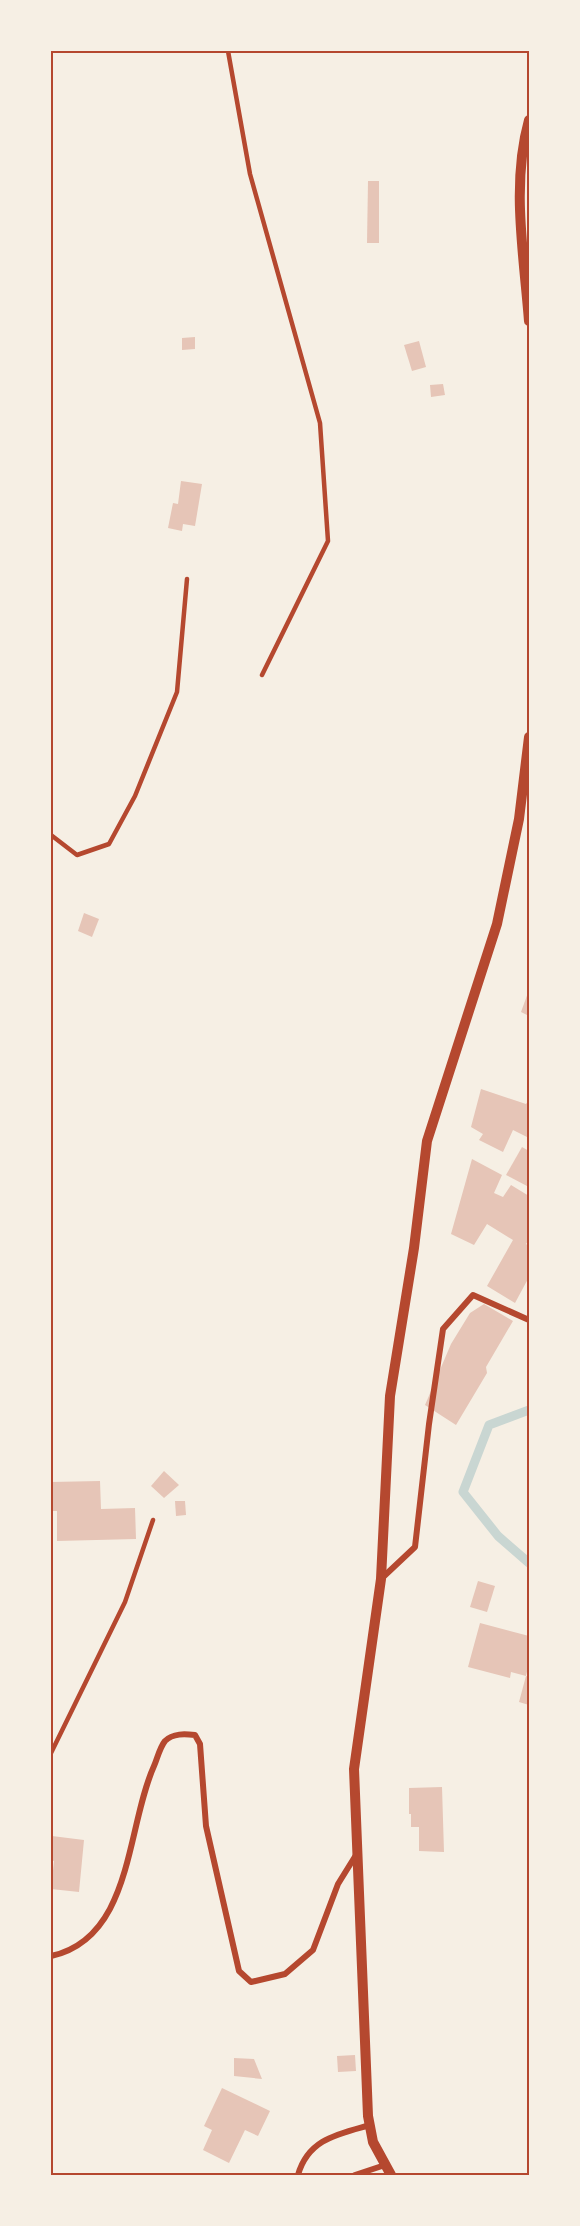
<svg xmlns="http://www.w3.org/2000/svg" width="580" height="2226" font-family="Arial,sans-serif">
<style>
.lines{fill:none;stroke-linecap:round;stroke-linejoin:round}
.stream{stroke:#c9d6d2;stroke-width:9}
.building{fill:#e6c5b7}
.service{stroke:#b5482f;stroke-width:4.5}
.minor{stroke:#b5482f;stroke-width:6}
.tertiary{stroke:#b5482f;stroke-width:10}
.neatline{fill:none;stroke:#b5482f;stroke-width:2}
</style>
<rect width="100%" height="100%" fill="#f6efe4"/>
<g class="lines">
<polyline class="stream" points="529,1410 489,1425 463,1492 498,1536 529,1563"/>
</g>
<g class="building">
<polygon points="368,181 379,181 379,243 367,243"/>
<polygon points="195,337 195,349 182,350 182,338"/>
<polygon points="419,341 426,367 412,371 404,345"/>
<polygon points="443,384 445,395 431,397 430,385"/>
<polygon points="181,481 202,484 195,526 183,524 182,531 168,528 173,503 178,504"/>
<polygon points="84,913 99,919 92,937 78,931"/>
<polygon points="529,990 529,1016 521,1012"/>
<polygon points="481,1089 526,1104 529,1100 529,1138 513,1130 503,1152 479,1140 483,1134 471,1127"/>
<polygon points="522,1147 529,1151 527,1186 506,1175"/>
<polygon points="472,1159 502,1175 494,1193 503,1197 511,1185 529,1196 529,1240 526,1244 529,1246 529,1277 515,1303 487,1286 513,1240 487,1224 474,1245 451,1234"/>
<polygon points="484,1304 513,1321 486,1367 487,1373 456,1425 425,1405 451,1344 470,1313"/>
<polygon points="164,1471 179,1485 164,1498 151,1486"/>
<polygon points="100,1481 101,1509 135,1508 136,1539 57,1541 57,1511 51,1511 51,1482"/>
<polygon points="175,1501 185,1501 186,1515 176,1516"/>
<polygon points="478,1581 495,1586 487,1612 470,1607"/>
<polygon points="480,1623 529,1636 529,1663 526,1676 511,1672 510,1678 468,1667"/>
<polygon points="526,1676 529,1677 529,1705 519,1702"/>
<polygon points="442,1787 444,1852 419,1851 419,1827 411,1827 411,1814 409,1814 409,1788"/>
<polygon points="52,1836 84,1840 79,1892 51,1889 54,1861 51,1860"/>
<polygon points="355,2055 356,2071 338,2072 337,2056"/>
<polygon points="234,2058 254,2059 262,2079 234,2076"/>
<polygon points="222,2088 270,2111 258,2136 245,2130 229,2163 203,2150 212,2130 204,2126"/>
</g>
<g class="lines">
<g class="service">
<polyline points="228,51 250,174 320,423 328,541 262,675"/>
<polyline points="51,835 77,855 109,844 135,796 177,692 187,579"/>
<polyline points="51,1753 125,1602 153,1520"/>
</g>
<g class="minor">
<polyline points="381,1579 415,1547 429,1424 443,1329 473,1295 529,1320"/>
<path d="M51,1956c82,-18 75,-128 103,-190 3,-7 6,-19 11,-25 8,-8 20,-7 30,-6l5,9 6,82 33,145 12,11 34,-8 28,-24 25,-66 18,-29"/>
<path d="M298,2175c10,-36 40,-41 72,-50"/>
<polyline points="355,2175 385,2165"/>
</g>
<g class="tertiary">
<path d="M529,120c-18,64 -5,135 0,201"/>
<polyline points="391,2175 373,2142 368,2116 354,1769 381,1579 390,1396 414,1248 427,1141 497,924 519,819 529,737"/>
</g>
</g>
<rect width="580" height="2226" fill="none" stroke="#f6efe4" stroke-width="105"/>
<rect x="52" y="52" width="476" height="2122" class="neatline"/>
</svg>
